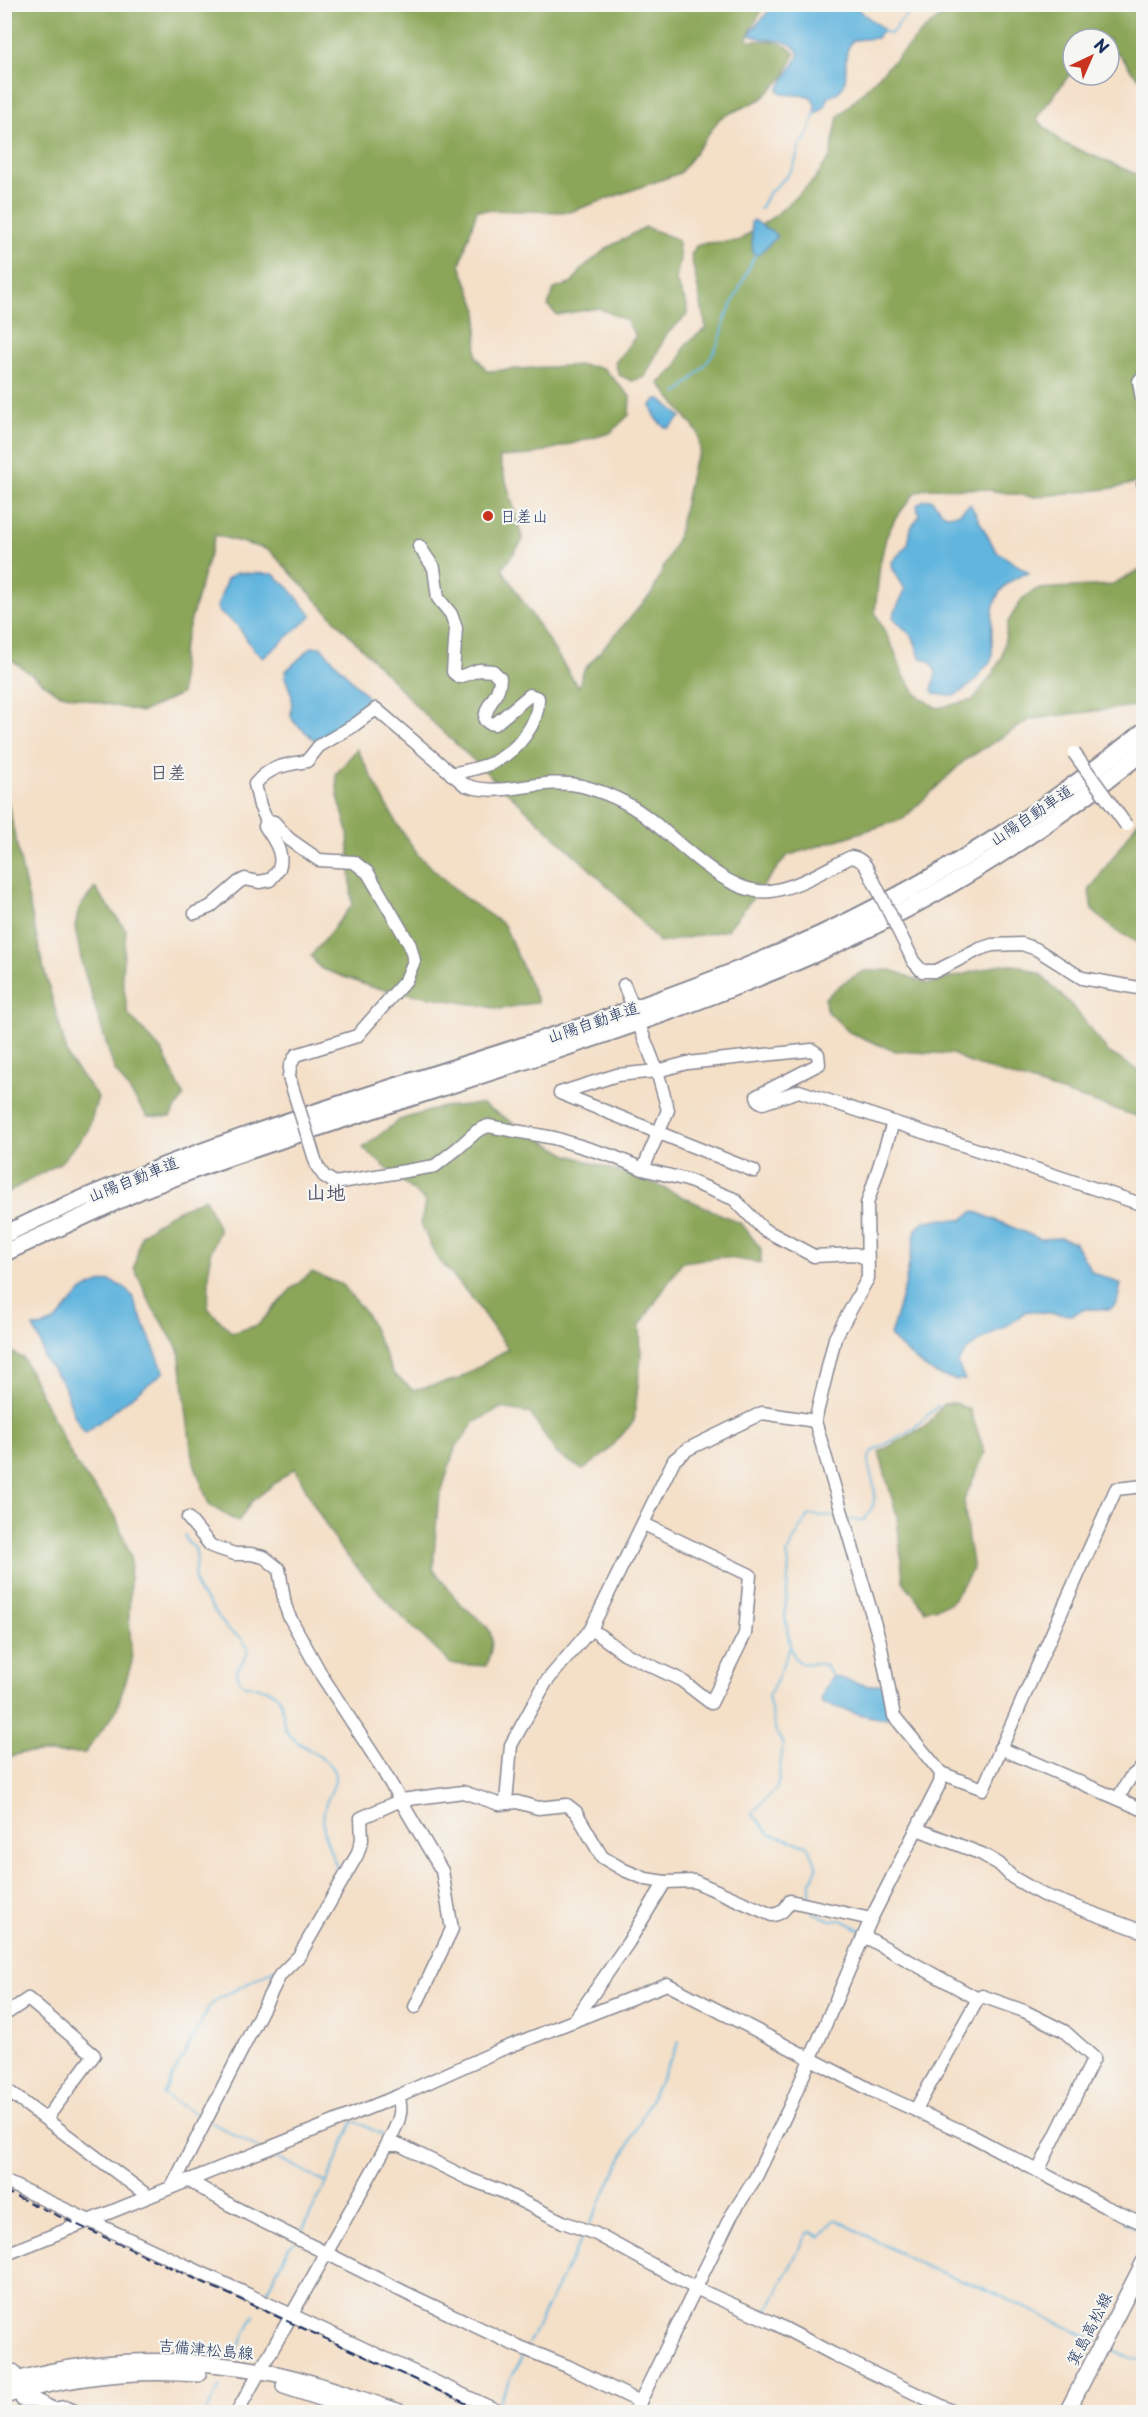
<svg xmlns="http://www.w3.org/2000/svg" width="1148" height="2417" font-family="'Playpen Sans','Klee One',sans-serif">
<style>
.forest{fill:#8ba658;stroke:#536a5b;stroke-width:1.5}
.water{fill:#62b5de;stroke:#3e729e;stroke-width:1.5}
.lines{fill:none;stroke-linecap:round;stroke-linejoin:round}
.stream{stroke:#62b5de;stroke-width:2}
.minor-casing{stroke:#888792;stroke-width:15}
.major-casing{stroke:#888792;stroke-width:18}
.highway-casing{stroke:#888792;stroke-width:20}
.minor{stroke:#fff;stroke-width:12}
.major{stroke:#fff;stroke-width:15}
.highway{stroke:#fff;stroke-width:16}
.rail{stroke:#1b2f5e;stroke-width:2;stroke-dasharray:9 4.5;stroke-linecap:butt}
.minor-bridge-casing{stroke:#888792;stroke-width:15;stroke-linecap:butt}
.minor-bridge{stroke:#fff;stroke-width:12}
.poi-dot{fill:#c8321e;stroke:#f6f6f2;stroke-width:2}
.labels{text-anchor:middle;stroke-width:4.5;stroke-linejoin:round;paint-order:stroke}
.poi-label{font-size:16px;fill:#1b2f5e;stroke:#f6f6f2;text-anchor:start}
.street-label{font-size:16px;fill:#1b2f5e;stroke:#f6f6f2}
.neighbourhood-label{font-size:18px;font-weight:bold;fill:#5a576c;stroke:#f6f6f2}
.quarter-label{font-size:20px;font-weight:bold;fill:#5a576c;stroke:#f6f6f2}
</style>
<rect width="100%" height="100%" fill="#f6f6f2"/>
<filter id="ink" filterUnits="userSpaceOnUse"><feTurbulence type="fractalNoise" baseFrequency=".0167" numOctaves="2"/><feDisplacementMap in="SourceGraphic" scale="12" xChannelSelector="R" yChannelSelector="G"/><feConvolveMatrix kernelMatrix="1 2 1 2 8 2 1 2 1" color-interpolation-filters="sRGB"/></filter>
<filter id="wash" filterUnits="userSpaceOnUse"><feTurbulence type="fractalNoise" baseFrequency=".008" numOctaves="4" result="noise"/><feDisplacementMap in="SourceGraphic" scale="24" xChannelSelector="R" yChannelSelector="G"/><feGaussianBlur stdDeviation="1.35" result="paint"/><feColorMatrix in="noise" values="0 0 0 0 0 0 0 0 0 0 0 0 0 0 0 0 0 1.4 0 .05"/><feComposite in="paint" operator="in"/></filter>
<g filter="url(#wash)">
<rect width="100%" height="100%" fill="#f4dfc7"/>
<g class="forest">
<path d="M5,5h774l-16,2c-5,12 -13,20 -15,32l3,2c17,0 32,-2 44,13l-11,23 -23,22 -41,19 -40,55 -110,39 -93,-2 -17,55 18,45 -2,46 11,15 94,-6 22,3 27,28 -1,19 -19,18 -79,22 -32,2 24,83 -21,29 76,118 6,-17 68,-77 26,-57 15,-72 7,-11 -1,-19 -40,-51 17,-15 10,-24 20,-16 -15,-73 5,-9 10,-3 32,-2 39,-27 36,-33 17,-24 8,-40 90,-91 30,-21h185v74c-17,-6 -13,-21 -34,-31v-9h-36v31l-37,49 27,24 80,34v304l-28,7 -82,9 -51,-8 -55,-1 -12,5 -20,26 -9,19 -6,26 -5,48 19,38 10,26 13,19 20,13 36,-8 21,-28 8,-16 6,-34 14,-23 15,-10 74,-4 32,-17v137l-112,14 -66,41 -62,59 -116,37 -60,74 -67,13 -48,-53 -188,-176 -155,-164 -54,-15 -33,116 -1,43 -39,18 -85,-19 -52,-38z"/>
<polygon points="645,227 677,239 680,258 676,281 687,305 687,315 666,335 645,377 632,381 619,375 615,363 636,336 626,320 598,308 557,315 548,306 554,289 572,283 583,268 607,248"/>
<polygon points="357,749 397,824 418,855 461,895 504,925 538,1002 501,1009 371,987 320,968 311,956 352,905 348,832 338,796 336,774"/>
<polygon points="4,785 41,958 69,1060 98,1097 88,1131 60,1163 5,1194"/>
<polygon points="1143,814 1143,945 1116,931 1092,910 1089,891"/>
<polygon points="95,888 126,930 122,975 128,1014 162,1051 184,1096 170,1117 147,1116 114,1069 82,964 75,927 79,908"/>
<polygon points="1002,964 1021,966 1040,974 1076,1010 1108,1052 1143,1073 1143,1118 970,1063 953,1054 894,1051 849,1032 826,1010 825,998 844,982 864,971 891,970 928,984"/>
<path d="M482,1104l84,50 89,30 87,40 19,25v14l-39,-6 -40,5 -42,63 1,33 -7,63 -28,32 -23,17 -26,-16 -27,-41 -29,-5 -26,14 -20,26 -17,55 -5,66c8,9 15,20 23,30 24,26 47,24 30,67l-35,-2 -57,-55 -54,-61 -26,-43 -19,-37 -44,34 -13,20 -29,-17 -17,-48 -13,-107 -27,-43 -18,-39 7,-33 27,-20 37,-17 14,32 -9,24 -2,54 24,25 26,-8 32,-35 22,-18 31,13 25,32 25,56 20,17 46,-11 49,-30 -36,-51 -37,-43 -14,-31 4,-23 -62,-53 36,-28 44,-13z"/>
<polygon points="5,1349 23,1358 76,1464 115,1515 131,1557 129,1617 132,1662 116,1711 85,1753 21,1753 5,1759"/>
<polygon points="955,1403 970,1410 985,1453 964,1500 968,1539 973,1569 950,1604 925,1610 903,1581 897,1516 879,1452 929,1424 943,1404"/>
</g>
<g class="water">
<path d="M790,5h62l31,24 -6,9 -24,2c-17,19 6,48 -25,57l-2,8 -8,8h-3v-9l-5,-8 -28,-2 -4,-4 19,-31 2,-6c-11,-18 -32,-10 -49,-18 1,-5 16,-21 21,-26z"/>
<polygon points="753,220 778,236 758,255 753,253 751,222"/>
<path d="M657,399h4l20,18 -12,11c-9,-1 -16,-14 -18,-23z"/>
<path d="M931,499l14,16 13,-1 12,-10 26,47 33,22c-46,13 -36,49 -37,86l-21,26 -17,11 -19,-2 -3,-4 4,-17 -5,-11 -11,-5 -7,-20 -20,-19c2,-11 9,-18 12,-29l-12,-20 -1,-7 16,-18 3,-16 8,-12 -2,-11 7,-5z"/>
<polygon points="236,573 273,574 289,588 312,616 263,658 254,650 237,625 219,612 217,607 227,579"/>
<polygon points="312,647 321,647 372,702 351,720 316,741 294,722 291,716 292,696 285,677 286,671"/>
<path d="M974,1211l66,28 21,-1 13,4 18,30 29,12 -4,19 -7,6h-25l-13,6 -46,-4c-5,3 -9,9 -15,12 -17,10 -45,21 -53,41l7,16c-32,1 -54,-23 -75,-44l15,-51 11,-56 8,-7 21,-3 17,1z"/>
<path d="M110,1281l14,6 8,9 32,76 -79,61 -10,-16 -12,-34 -19,-24 -4,-18 -7,-14c4,0 7,0 10,-1 26,-5 26,-41 67,-45z"/>
<path d="M832,1676l36,10 13,-2 3,3 6,30c-14,5 -50,-10 -66,-13l-3,-3 2,-8z"/>
</g>
<g class="lines">
<g class="stream">
<polyline points="881,30 891,34 903,18 922,4"/>
<polyline points="760,209 768,194 786,177 794,166 800,145 808,135 816,110"/>
<path d="M677,394c21,-20 45,-43 47,-73l31,-66"/>
<path d="M848,1520h16c26,-31 -5,-50 8,-68l42,-24 24,-22"/>
<path d="M185,1536l4,8 6,4 2,12 -3,14 4,18 9,9 21,29 13,8 7,10v5l-11,17 2,11c11,9 24,4 34,11 16,11 5,30 15,42 12,14 45,24 47,42 1,10 -8,21 -10,31 -7,23 7,45 14,66l-3,6"/>
<path d="M790,1646c9,27 16,14 35,19l6,9"/>
<polyline points="809,1901 811,1882 817,1867 810,1849 807,1845 769,1834 752,1813 776,1789 778,1784 783,1744 776,1732 768,1696 777,1680 790,1646 785,1616 789,1565 787,1553 807,1517 811,1515 839,1517"/>
<polyline points="812,1912 830,1920 842,1920 861,1930"/>
<polyline points="203,2118 163,2095 209,2007 218,1999 283,1965"/>
<polyline points="211,2122 258,2148"/>
<polyline points="269,2153 326,2183 300,2235"/>
<polyline points="327,2182 353,2122 357,2122 384,2136"/>
<polyline points="1124,2222 1144,2232"/>
<polyline points="589,2225 679,2042"/>
<polyline points="1138,2259 1144,2248"/>
<polyline points="264,2297 289,2247 295,2242"/>
<polyline points="765,2314 808,2233 811,2232 821,2237 835,2219 926,2267 983,2288 1097,2341"/>
<polyline points="528,2344 584,2234"/>
<polyline points="1107,2347 1126,2356 1144,2361"/>
<polyline points="235,2354 254,2315"/>
<polyline points="497,2405 524,2353"/>
<polyline points="206,2412 220,2386"/>
</g>
</g>
</g>
<g filter="url(#ink)">
<g class="lines">
<defs>
<g id="minor">
<polyline points="1144,376 1139,381 1144,411"/>
<polyline points="1143,484 1144,483"/>
<path d="M419,546l15,22 4,30 13,16 5,14 -3,44 6,5 20,-7 14,1 7,7c0,19 -15,25 -15,42l4,3 6,1 35,-29 8,3c1,26 -20,51 -42,63 -13,7 -31,10 -45,13"/>
<polyline points="267,821 274,822 289,839 319,860 354,862 368,873 410,945 414,961 406,980 357,1036 296,1055 290,1066 289,1077"/>
<path d="M195,913l15,-6 29,-25 6,-3 14,3 11,-2c2,-3 8,-8 9,-12 6,-15 -7,-31 -14,-42l2,-5 -7,-15 -5,-22c15,-18 30,-19 52,-23l12,-15 34,-20 23,-17 89,76c38,14 76,-9 117,1 22,6 44,15 62,29 34,24 83,82 127,76 28,-4 55,-22 80,-34 9,1 14,6 18,15"/>
<polyline points="909,952 913,961 922,971 936,971 980,949 992,945 1022,944 1036,949 1082,978 1144,989"/>
<polyline points="624,985 631,1002"/>
<polyline points="641,1030 657,1071 668,1110 643,1169"/>
<polyline points="893,1123 867,1204 868,1278 835,1338 815,1421 880,1642 894,1716 941,1773 983,1789 1116,1489 1144,1486"/>
<polyline points="317,1166 324,1176 335,1183 435,1166 458,1148 477,1131 488,1126 554,1138 612,1156 643,1169 687,1180 734,1199 763,1229 814,1256 855,1254 866,1258"/>
<polyline points="754,1171 560,1093 617,1075 657,1071 687,1063 812,1050 818,1054 819,1064 757,1096 759,1101 763,1103 799,1091 1144,1205"/>
<polyline points="188,1518 211,1546 235,1554 251,1554 264,1557 279,1569 285,1605 289,1616 322,1676 378,1762 442,1871 452,1929 415,2007"/>
<polyline points="591,1629 624,1653 681,1680 711,1703 745,1634 750,1575 644,1524"/>
<polyline points="1000,1748 1144,1810"/>
<polyline points="1118,1798 1130,1778 1144,1766"/>
<polyline points="506,1802 511,1745 546,1682 591,1629 674,1460 688,1449 762,1413 815,1421"/>
<polyline points="917,1829 982,1854 999,1864 1012,1877 1043,1895 1144,1932"/>
<polyline points="864,1936 978,1999 982,1996 1024,2011 1064,2031 1094,2058 1038,2171"/>
<polyline points="4,2015 28,1999 94,2055 46,2119"/>
<polyline points="574,2021 628,1943 665,1882"/>
<polyline points="4,2088 148,2196"/>
<polyline points="916,2109 978,1999"/>
<polyline points="387,2145 400,2145 469,2179 501,2191 563,2222 596,2234 695,2288 774,2323 833,2354 954,2412"/>
<polyline points="188,2180 230,2205 406,2293 515,2345 567,2366 640,2402"/>
<polyline points="4,2181 500,2412"/>
<path d="M172,2187l108,-212 19,-19 58,-101 5,-15 -1,-22 40,-18 62,-8 36,12 18,-2 21,6 29,-3 9,7 26,45 22,13 22,9 19,3 29,-1 78,34c10,-1 13,-6 18,-14l81,18"/>
<polyline points="4,2255 398,2096 500,2050 667,1984 871,2090 970,2135 1104,2206 1144,2224"/>
<polyline points="1131,2286 1144,2293"/>
<polyline points="4,2372 14,2371 22,2400 36,2400 54,2409 65,2407 77,2412"/>
<path d="M237,2412l150,-267c8,-17 18,-31 11,-49"/>
<polyline points="635,2412 731,2216 756,2177 790,2106 871,1919 940,1783 941,1773"/>
</g>
<g id="major">
<path d="M4,2384c84,-28 188,-28 273,-10 42,9 83,25 123,38"/>
<polyline points="284,2386 364,2412"/>
<path d="M4,2396c63,-19 130,-27 194,-22"/>
<polyline points="1067,2412 1144,2262"/>
</g>
<g id="highway">
<path d="M4,1235c54,-28 112,-50 168,-72 204,-78 418,-128 619,-215 127,-56 244,-129 353,-217"/>
<path d="M4,1253l137,-63 63,-24c197,-70 401,-123 594,-205 125,-53 240,-125 346,-210"/>
</g>
</defs>
<use href="#minor" class="minor-casing"/>
<use href="#major" class="major-casing"/>
<use href="#highway" class="highway-casing"/>
<use href="#minor" class="minor"/>
<use href="#major" class="major"/>
<use href="#highway" class="highway"/>
<polyline class="rail" points="4,2191 485,2412"/>
<defs>
<g id="minor-bridge">
<polyline points="1074,753 1126,825"/>
<polyline points="869,872 909,952"/>
<polyline points="289,1077 317,1166"/>
</g>
</defs>
<use href="#minor-bridge" class="minor-bridge-casing"/>
<use href="#minor-bridge" class="minor-bridge"/>
</g>
</g>
<circle class="poi-dot" cx="488" cy="516" r="6"/>
<g class="labels">
<g class="poi-label">
<text x="500" y="522">日差山</text>
</g>
<g class="street-label">
<text transform="translate(1031 815) rotate(-34)" y="6">山陽自動車道</text>
<text transform="translate(593 1022) rotate(-19)" y="6">山陽自動車道</text>
<text transform="translate(133 1179) rotate(-22)" y="6">山陽自動車道</text>
<text transform="translate(1089 2329) rotate(-63)" y="6">箕島高松線</text>
<text transform="translate(206 2349) rotate(5)" y="6">吉備津松島線</text>
</g>
<g class="neighbourhood-label">
<text x="168" y="779">日差</text>
</g>
<g class="quarter-label">
<text x="326" y="1200">山地</text>
</g>
</g>
<rect width="1148" height="2417" fill="none" stroke="#f6f6f2" stroke-width="24"/>
<g transform="translate(1091 57) rotate(44)"><circle r="28" fill="#f6f6f2" stroke="#9ea6b7" stroke-width="1.5"/>
<path d="M0-4.5L10 22L0 15L-10 22Z" fill="#c8321e"/>
<text y="-9" font-size="16" font-weight="bold" text-anchor="middle" fill="#1b2f5e">N</text>
</g>
</svg>
